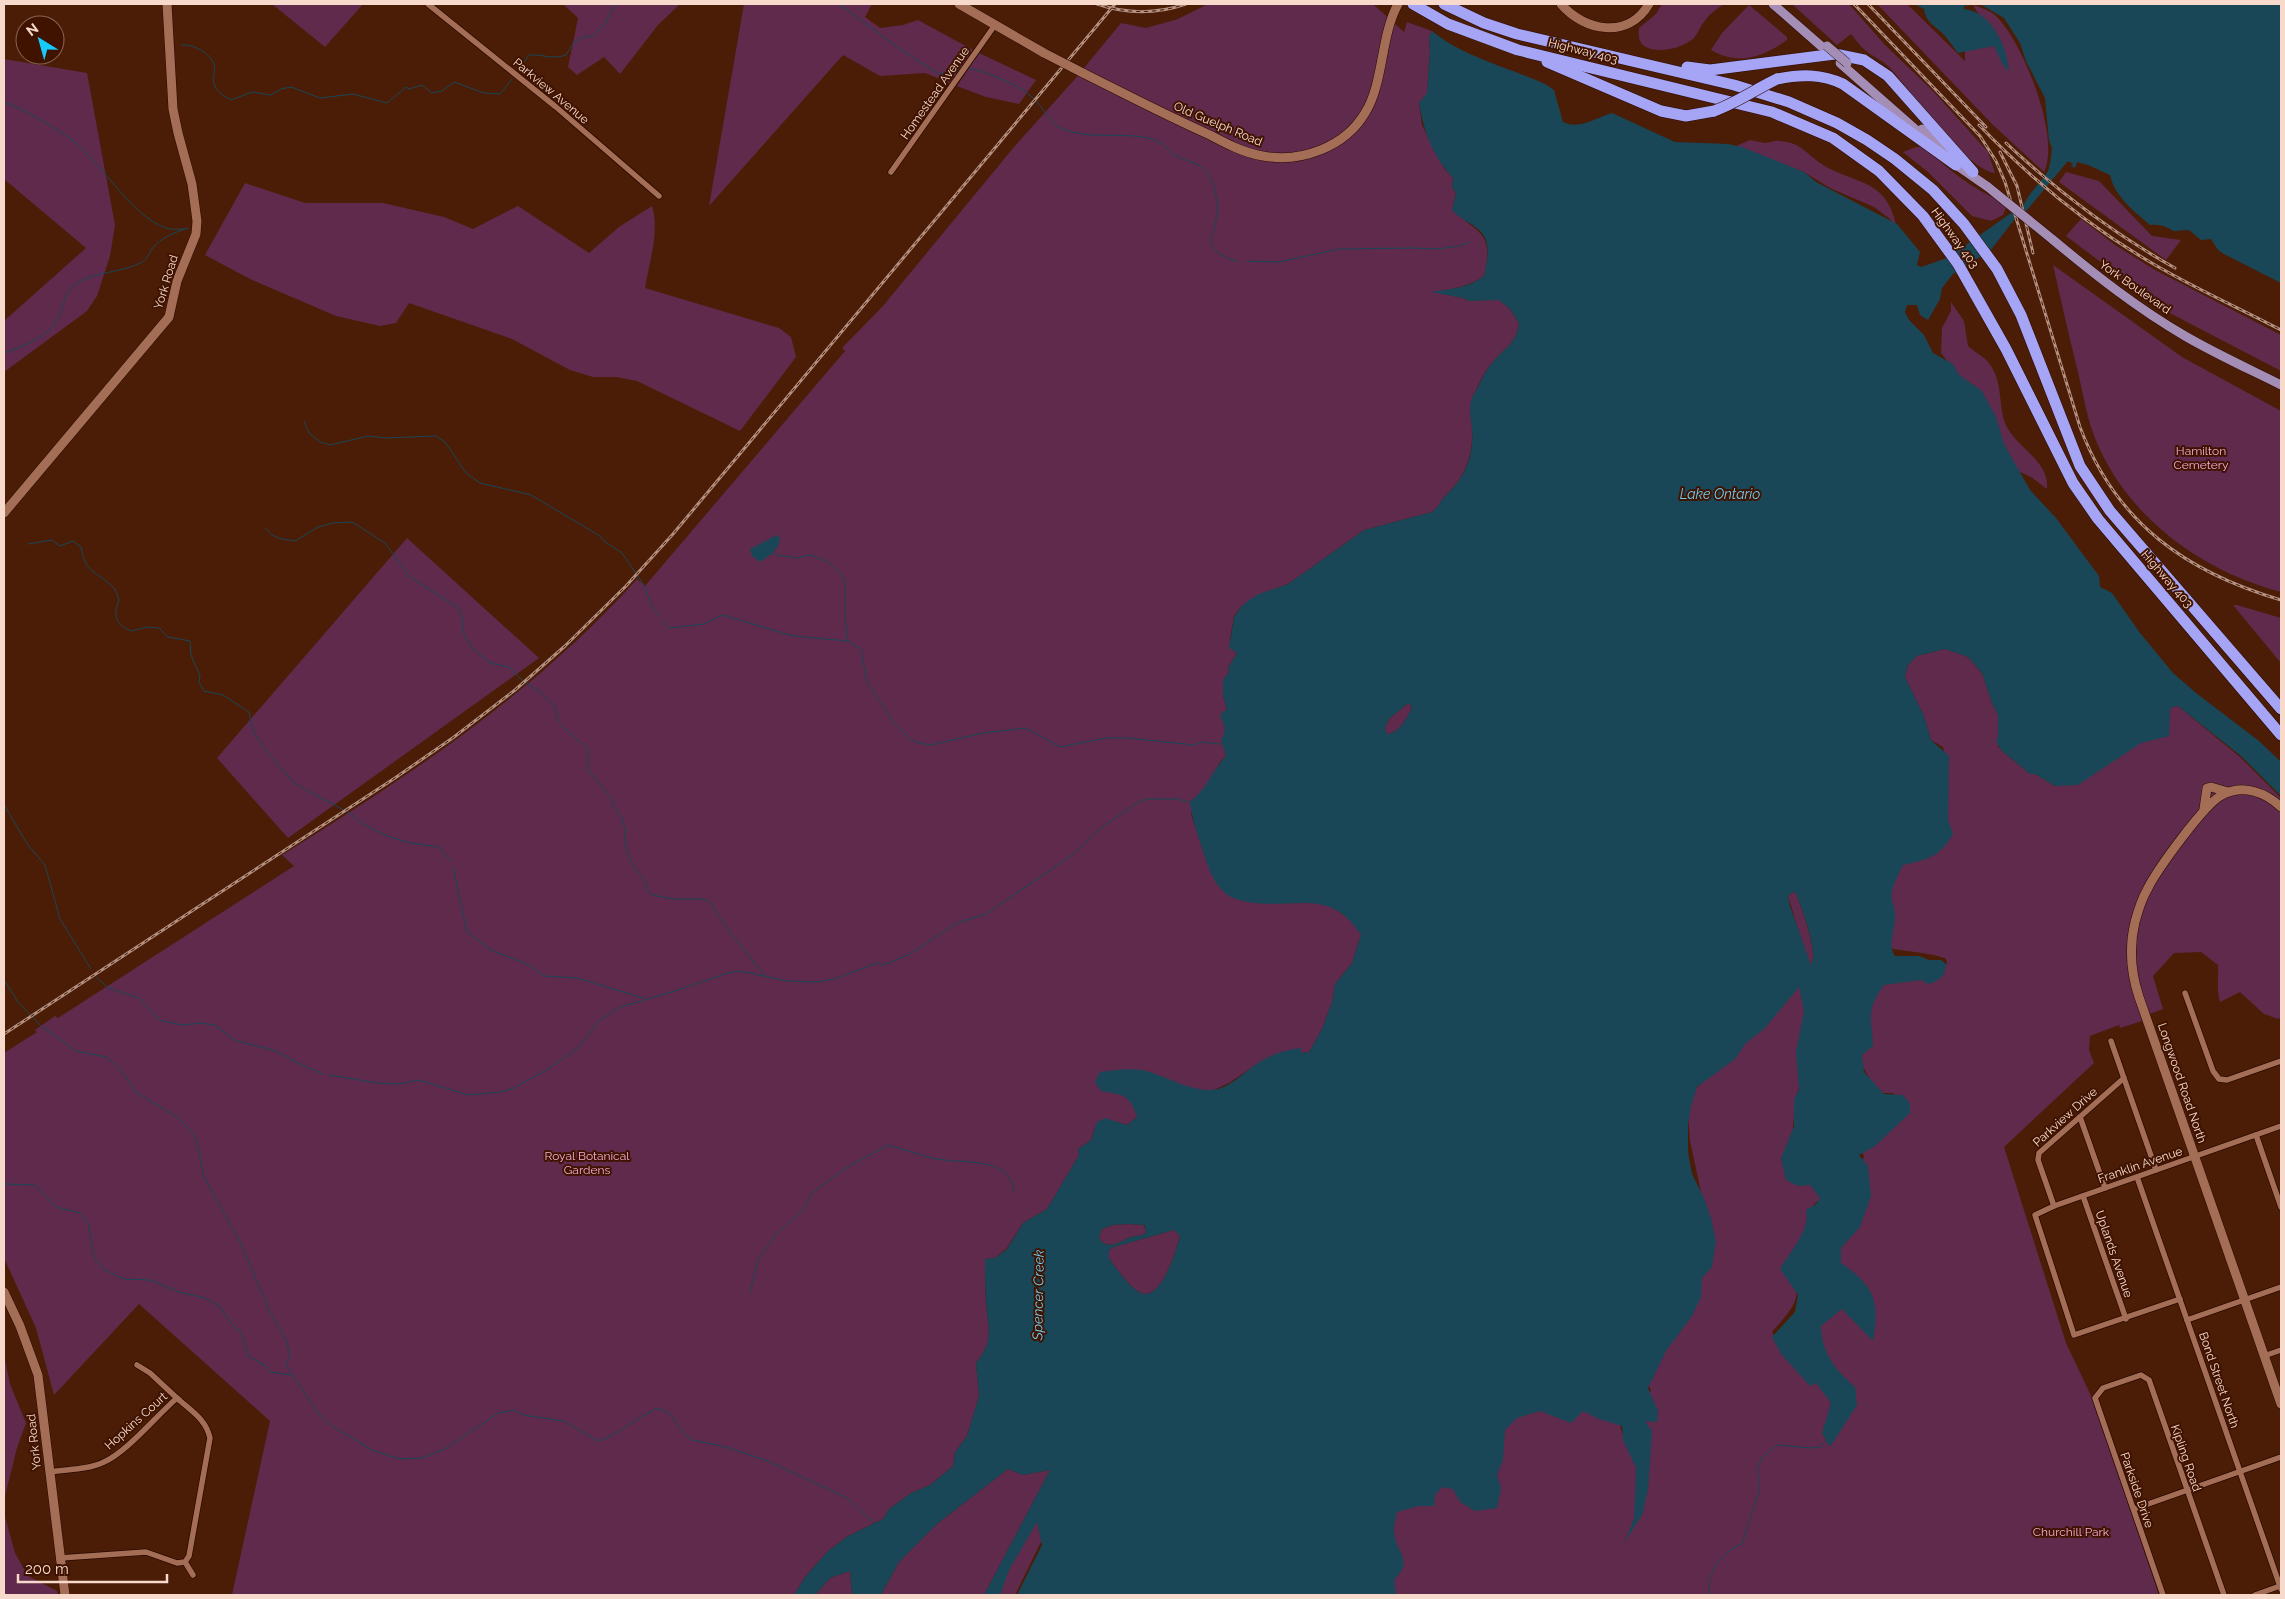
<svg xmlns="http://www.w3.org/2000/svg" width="2285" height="1599" font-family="Raleway,sans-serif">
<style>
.green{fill:#5f2a4b}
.water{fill:#194757;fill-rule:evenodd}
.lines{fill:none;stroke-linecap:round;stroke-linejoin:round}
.stream{stroke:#194757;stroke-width:1}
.street-casing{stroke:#2a0900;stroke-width:7}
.secondary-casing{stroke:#2a0900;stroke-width:10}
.primary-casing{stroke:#2a0900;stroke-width:10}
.highway-casing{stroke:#2a0900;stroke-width:12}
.street{stroke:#a36d56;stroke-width:5.5}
.secondary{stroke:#a36d56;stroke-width:9}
.primary{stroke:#a48eb5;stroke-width:9}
.highway{stroke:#a5a4f5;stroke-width:11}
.rail-casing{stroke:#b49080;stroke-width:3}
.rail{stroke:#3f1300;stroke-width:1;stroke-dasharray:4;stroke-linecap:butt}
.secondary-bridge-casing{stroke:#2a0900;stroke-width:10;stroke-linecap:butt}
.primary-bridge-casing{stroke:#2a0900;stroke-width:10;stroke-linecap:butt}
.highway-bridge-casing{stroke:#2a0900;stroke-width:12;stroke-linecap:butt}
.secondary-bridge{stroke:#a36d56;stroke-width:9}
.primary-bridge{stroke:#a48eb5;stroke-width:9}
.highway-bridge{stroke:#a5a4f5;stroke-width:11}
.labels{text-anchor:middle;stroke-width:4;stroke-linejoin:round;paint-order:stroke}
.street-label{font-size:12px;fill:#f8dacd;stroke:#3f1300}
.park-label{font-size:12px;fill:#f7acd7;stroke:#3f1300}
.water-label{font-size:14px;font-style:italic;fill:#6dcdf0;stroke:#3f1300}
</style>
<rect width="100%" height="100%" fill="#4b1d07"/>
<g class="green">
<polygon points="272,4 363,4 325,47"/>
<polygon points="563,4 680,4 658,25 620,74 604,57 577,75 568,67 578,18"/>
<polygon points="744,4 872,4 865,17 880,28 903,25 918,20 973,50 951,83 925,73 880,76 843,55 709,206"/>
<path d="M1208,4h165l31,28 3,-10 25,9 -3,6 1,13 -3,44 -8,9 3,22 22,43 9,10 -1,9 4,6 -4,17c29,25 42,23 32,66 -16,11 -32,13 -50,16l29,6 6,3 30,-2 11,10 9,14c-3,22 -14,24 -27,40 -7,8 -12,19 -17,29 -6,11 -3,25 -3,38 1,28 -8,49 -28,67 -4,5 -6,11 -12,15l-68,18 -76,54 -19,7 -28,16 -7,9 -4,23 7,14 -9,15 1,4 -6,8v15l4,15 -2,15 1,31 -6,6 -29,52 16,49 77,32 47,11 21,15 9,14 -9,28 -17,21 -3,18 -10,27 -13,23 -8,1v-4l-41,13 -31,21 -15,7 -77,27 -10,8 -9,-3 -23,5 -4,13 -13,9 1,6 -32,54 -24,14 -16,25 -12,10 -10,1c0,14 0,28 1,43 2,28 9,36 -10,61l3,33 -12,40 -12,16 -2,14 -23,19 -19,8 -22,16 -6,10 -35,17 -20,15 -23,26 -11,18h-562l38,-174 -131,-117 -85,91 -18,-67 -32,-70v-205l33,-21 -2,-2 20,-14 3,2 236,-152 -12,-11c127,-79 254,-163 355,-276l8,7 200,-235 -3,-3 41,-42 131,-159 61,-68 46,-56 25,5 32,-9z"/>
<path d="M1662,4h62c-7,5 -15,10 -20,18 -4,5 -7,13 -11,17 -12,9 -31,14 -45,9 -9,-3 -10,-12 -9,-20l17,-14z"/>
<path d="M1792,4h57l36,41 48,46 55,61 7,21c-30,-4 -83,-80 -104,-104 -7,-8 -17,-12 -25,-18 -6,-5 -11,-12 -15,-17l-14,11z"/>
<path d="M1877,4h30l58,57v-14l25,-14 -17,-28c9,3 17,5 24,12 26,26 64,120 47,155l-51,-47z"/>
<path d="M1749,5l38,32v3c-24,17 -49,26 -76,10l11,-17z"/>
<polygon points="979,53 1036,80 1019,104 986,97 957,86"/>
<polygon points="4,59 87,73 115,225 110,256 97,296 87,311 4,372 4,321 86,248 4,179"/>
<path d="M1750,140c5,1 10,2 15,3 5,0 10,-3 15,-2 21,2 25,11 40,22 35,23 67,13 77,66l-7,-10 -16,-12 -44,-19 -26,-16 -70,-25z"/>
<path d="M1916,147h7c26,22 49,43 81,55l2,6 -3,7 -12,6 -19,-5 -44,-44 -25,-20z"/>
<polygon points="2066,172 2099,181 2152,236 2181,240 2166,260 2059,182"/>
<path d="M245,183l60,20h78l61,14 29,12 45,-23 71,47 30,-26 33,-21c8,25 -3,57 -7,82l134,40 12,9 5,20 -56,74 -103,-50 -21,-4h-23l-23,-7 -58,-31 -103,-36 -13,20 -16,3 -44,-10 -84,-36 -47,-25z"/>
<polygon points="2081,219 2115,245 2155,270 2281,335 2281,371 2166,311 2066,236"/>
<path d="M2053,265l129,92 99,54v181c-84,-22 -164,-82 -191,-168 -5,-17 -8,-35 -12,-52 -9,-36 -17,-71 -25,-107z"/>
<path d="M1951,302l13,19 4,25c7,7 18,11 23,20 14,21 5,46 19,66 13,19 39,31 37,57l-16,-12 -13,-6 -51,-85 -26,-33 1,-25 9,-17z"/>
<polygon points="407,538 539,658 288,838 217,758"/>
<polygon points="2233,605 2237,605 2281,618 2281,663"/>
<path d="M1945,649l23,8 14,16 10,30 6,12v31l3,4 29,24h5l20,12 62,-29 24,-15 27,-6 2,-28 8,-2 62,51 41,41v219l-3,2 -14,-5 -24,-22 -20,10c-4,-15 -1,-23 -2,-37l-17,-13 -27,1 -21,23 10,33 -22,8 1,4 -22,7 -1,-3 -29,11 -1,14 5,13 -90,84 62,196 27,57 66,195h-774l7,-70 5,-18 107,-82 13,-13 66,-6 36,12 3,16 20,-39 9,-4 -3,-8 61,-154 -19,-88 -2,-26 6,-24 95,-101 16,-7v85l-9,29 -4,39 -11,23 5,15 27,4 9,22 -6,2 -3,4 3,3 -19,40 -7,4c10,45 13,44 -18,79l9,17 35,29 15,25 -2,6 11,15 -28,-98 20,-72 32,-98 -5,-7 42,-47 -8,-9h-12c-9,-11 -22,-27 -22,-42 1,-17 14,-48 20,-65l59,-13 9,-10 -1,-4c-8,-5 -41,-8 -53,-10l-2,-3 -3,-60 59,-122 -4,-17 -12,-7 -7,-24 -19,-39 3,-12 9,-9z"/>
<path d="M1407,704h3l2,4c-6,10 -12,25 -25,26l-2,-6 4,-9z"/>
<path d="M1793,892l3,1c5,15 23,59 15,72l-3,-3 -20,-66z"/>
<path d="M1129,1224l14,1 3,5 -1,4c-5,2 -12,2 -17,4 -9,5 -22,12 -29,0l3,-9 11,-4z"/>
<path d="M1174,1230l6,5c-3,13 -19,67 -39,58 -11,-5 -26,-26 -32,-35v-8l5,-3z"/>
<polygon points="4,1355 10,1384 26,1423 17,1448 4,1500"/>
<polygon points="1062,1468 1042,1540 1015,1595 995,1595"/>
<polygon points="1008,1469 1023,1475 1050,1470 984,1595 881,1595 899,1562 937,1524"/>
<polygon points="4,1513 15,1553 28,1576 57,1591 58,1595 4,1595"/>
<polygon points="850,1571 852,1595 815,1595 830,1578"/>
</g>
<g class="water">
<path d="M1914,4h63l-13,2v3c28,3 43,37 45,63l-6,-7 -9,-19 -36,7c-4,-5 -8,-11 -12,-16 -8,-10 -20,-13 -22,-28z"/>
<path d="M1980,4h301v279l-57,-29 -6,-4 -7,-11 -10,1 -12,-10 -16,1c-6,-5 -15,-7 -23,-6 -16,-14 -35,-28 -40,-50l-22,-10 -11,-3 -2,6 -4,-2 2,-2 -5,-3 -41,49 -10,6 -30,39 -9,3 -25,16 -11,14 -2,11 -12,21 -8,-5 -3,-10h-10l-2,7 4,8 15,15 9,18 20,11 6,11 23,16 14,26 8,27 26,46 26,28 43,58 1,11 12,6 28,40 33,40 23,20 63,48 22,21v34l-40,-40 -63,-50 -8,2 -1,28 -28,7 -63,42 -23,1 -20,-12h-5l-29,-24 -5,-9 2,-4v-22l-6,-12 -10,-30 -14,-16 -23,-8 -28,7 -9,9 -3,12 19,39 7,24 18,16 -1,64 5,14c-14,24 -25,25 -50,31 -4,8 -9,17 -11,26 -2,10 4,18 3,27 0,12 -8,26 0,38h24l10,4h12l5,4c-1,13 -6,16 -17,20l-8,-4 -37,5c-19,26 -12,32 -11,61l-11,9 2,17 20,22 19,1 7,9v9l-35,33 -16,9 9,11 3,30 -11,31 -19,21v15c33,23 39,37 32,78l-31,-32 -21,17c1,27 14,44 34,61l2,18 -27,42 -8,-14 9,-30 -15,-20 -6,3 -29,-32 -9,-17 23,-25 3,-17 -18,-26c9,-16 31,-39 26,-59l10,-6 4,-6 -10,-13 -12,1 -12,-6 -5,-22 13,-32v-26l5,-11 -3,-37 8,-41 -5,-24 -35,42 -18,14 -11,16 -38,28 -6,19 -3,18v28l4,22 11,22 8,22 5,24 -3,18 -1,7 -10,11 -1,19 -9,19 -26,35 -18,37 10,23 -1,11 -12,-1 7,10 -4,59 -6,25 -18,28 10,-24 2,-51 -13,-28 -1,-14 -23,-7 -16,-8 -12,12 -31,-12 -23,7 -12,12 -2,30 -6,15 4,13 -4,20 -22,3 -15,-9 -7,-13 -11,-2 -7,8 -1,11h-15l-22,6c-1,6 -4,14 -3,20 1,20 21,28 0,48l2,15h-379l25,-50 -5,-23 -28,48 -9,25h-16l66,-125 -27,5 -15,-6 -71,55 -38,38 -18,33h-29l-2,-24 -20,7 -15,17h-21l11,-18 23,-26 20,-15 35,-17 6,-10 22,-16 19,-8 23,-19 2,-14 12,-16 12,-40 -3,-33c19,-25 12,-33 10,-62 -1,-14 -1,-28 -1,-42l10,-1 12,-9 16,-26 24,-14 32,-54 -1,-6 13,-9 6,-18 8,-4 22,7 10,-8c-7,-23 -14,-22 -36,-26l-6,-9 5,-10c14,-2 28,-4 42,-2 24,5 45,21 70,20 17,-1 33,-19 46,-27 14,-9 27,-13 43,-15v5l8,-1 13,-23 10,-27 3,-18 17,-21 9,-28c-32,-51 -71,-23 -118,-34 -7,-2 -15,-4 -20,-10 -10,-9 -15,-25 -19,-37 -6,-18 -12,-34 -14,-52 16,-12 23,-33 36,-46l-5,-16c5,-9 5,-14 -1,-23l2,-5 5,-2 -4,-15v-15l6,-8 -1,-4 9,-15 -8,-5 5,-31 7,-10 8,-7 10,-6 29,-10 76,-54 68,-18c6,-4 8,-10 12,-15 20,-18 30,-39 28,-68 -1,-13 -5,-25 3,-37 6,-10 10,-21 17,-29 13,-16 24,-18 27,-40l-9,-14 -11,-9 -30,1 -6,-3 -32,-6c19,-3 37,-4 53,-16 3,-15 8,-33 -4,-45 -8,-8 -20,-12 -28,-21l4,-17 -4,-6 1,-9c-21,-23 -29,-46 -34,-75l8,-10 3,-43 -1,-13 3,-6c29,25 78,37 113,53l9,6 9,32c17,8 32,-4 49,-9l63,29 53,2 14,3 62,25 12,10 81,42 23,28 -3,13 4,2 26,-9 77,-54c6,-12 19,-24 24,-33 3,-8 3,-16 4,-23l-3,-8 -4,-42 -19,-37 -6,-18 -16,-25zM1407,704h3l2,4c-6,10 -12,25 -25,26l-2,-6 4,-9zM1793,892l3,1c5,14 23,59 15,72l-21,-59 -2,-10zM1129,1224l15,1 2,5 -1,4c-5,2 -12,2 -17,4 -9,5 -22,12 -29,0l3,-9 11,-4zM1174,1230l6,6c-3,12 -19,66 -39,57 -11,-5 -26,-26 -32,-35v-8l5,-3z"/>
<path d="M777,535l3,3c-1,12 -11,18 -20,24l-8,-6 -2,-7z"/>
</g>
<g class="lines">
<g class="stream">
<polyline points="839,4 897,47 939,74 960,69"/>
<path d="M182,45c12,-1 28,8 32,19 2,6 -2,14 0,20 2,8 11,12 17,16l21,-8 19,3 10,-6 10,-2 29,11 33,-4 34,9 19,-16 3,2 13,-4 10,8 10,-2 12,-9 30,11 16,1 12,-15"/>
<path d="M967,68c18,3 51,16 65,29 12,10 16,26 31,32 28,12 69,1 94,12 7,3 12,10 18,14 10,6 22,7 30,15 12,13 14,38 10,55 -1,5 -5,12 -4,18 2,9 18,18 27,18"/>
<path d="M518,71l11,-16c14,-1 23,5 37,0l8,-13 9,-5 10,-1 12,-12 10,-20"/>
<path d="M4,102c22,9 44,21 64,35 33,23 62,79 98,91 5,2 13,1 19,1"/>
<polyline points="1247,261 1279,262 1339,249 1414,248 1436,249 1460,246 1470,242"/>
<path d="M4,353c20,-7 47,-17 55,-37 5,-10 4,-20 12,-28 19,-17 47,-14 69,-25 7,-3 8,-8 12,-14 9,-12 22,-16 36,-21"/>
<polyline points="304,421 309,433 320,442 330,445 368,436 385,438 436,436 445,442 466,473 480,483 531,495 600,536 604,541 622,553 643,584 653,608 659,616"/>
<polyline points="265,528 272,535 282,539 295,541 318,527 333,523 352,522 385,543 409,576 458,608 462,616 464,634 472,648 490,663 509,667 522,680 539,691 554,705 559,722"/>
<path d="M28,544l24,-4 8,6 13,-5 8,6c5,27 14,23 31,39 4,3 5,9 7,14 -6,14 -4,26 13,31l15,-4 12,1 9,9 22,4 1,14 9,21 -1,6 5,9 19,4 26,17 4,19 15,22 26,30 57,31 12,10 24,12 23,7 29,4 12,14"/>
<polyline points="772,554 796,558 811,555 828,562 840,572 845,580 845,617 848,641"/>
<polyline points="662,620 669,628 704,624 723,615 793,636 848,641 861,649 867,682 894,723 910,739 918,743 931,745 983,733 1026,728 1060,747 1106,738 1128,738 1194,745 1201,742 1221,744"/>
<polyline points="561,725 588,749 588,770 612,799 614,807 622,818 625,829 626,849 634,867 645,881 647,889 652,895 673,899 704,899 710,902 729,931 765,976"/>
<polyline points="4,805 28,845 45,865 60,919 91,969"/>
<polyline points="453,867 467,932 493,951 529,965 544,976 577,978 643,998"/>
<polyline points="96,977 108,988 139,998 155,1016 162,1021 183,1025 201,1023 215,1025 234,1040 276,1051 296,1062 323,1074"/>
<path d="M4,980l14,22 22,23 36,26 30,6 13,11 17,24 41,25 14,14 5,8 8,38 37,67 29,68 17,30 2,11 -2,14 32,47 13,12 42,25 26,8 22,-1 23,-9 53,-36 17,-3 8,5 41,6 34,20c22,-7 39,-24 60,-33l12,6 12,18 10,8 34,7 42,14 79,37 27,25"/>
<polyline points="329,1075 377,1083 400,1084 419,1080 468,1095 501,1092 514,1088 550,1068 579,1047 599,1021 620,1007 678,990 728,973 740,971 787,981 816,982 834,979 877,963 884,965 910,954 957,923 986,914 1071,856 1101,828 1137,803 1146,799 1176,799 1190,802"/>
<polyline points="4,1184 35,1185 56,1207 80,1213 89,1225 92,1248 95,1258 103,1269 124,1279 150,1280 179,1292 205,1298 219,1306 233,1326 241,1332 248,1356 266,1366 270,1372 291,1375"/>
<path d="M750,1292l8,-32 18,-26 28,-25 8,-16 34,-25 42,-23c16,4 33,11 49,14 26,5 75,-3 77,33"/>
<polyline points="1709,1595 1709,1580 1716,1564 1730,1550 1742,1544 1760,1488 1757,1469 1762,1458 1777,1445 1812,1448 1821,1447 1826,1440"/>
</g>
<defs>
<g id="street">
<polyline points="428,4 556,107 659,196"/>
<polyline points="891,172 995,25"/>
<polyline points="2185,993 2213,1071 2219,1079 2227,1080 2281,1061"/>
<polyline points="2111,1041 2156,1170"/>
<polyline points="2080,1117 2105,1188"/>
<polyline points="2256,1135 2281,1207"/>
<polyline points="2137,1177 2281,1589"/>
<polyline points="2083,1196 2126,1319"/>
<polyline points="2054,1206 2038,1160 2039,1153 2124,1078"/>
<polyline points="2180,1299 2074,1335 2035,1215 2054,1206 2281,1126"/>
<polyline points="2187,1320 2281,1287"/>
<polyline points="2264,1356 2281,1350"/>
<polyline points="137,1365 150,1373 179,1400"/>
<path d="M50,1472c17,-3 38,-2 54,-10 23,-10 52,-46 73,-64 14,13 29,21 33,40l-21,118 -4,6 -8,1 -31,-11 -86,6"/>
<polyline points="2134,1509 2281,1457"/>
<polyline points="185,1562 193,1575"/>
<polyline points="2163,1595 2095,1398 2103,1388 2141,1375 2149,1380 2224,1595"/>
<polyline points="2255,1595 2280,1586"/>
</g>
<g id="secondary">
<polyline points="959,4 1044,53"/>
<path d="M1561,4c23,27 67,36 88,0"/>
<path d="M1083,73c42,21 84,43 127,62 17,9 34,18 53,21 38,7 82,-9 102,-43 19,-30 15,-76 33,-109"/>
<polyline points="4,513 169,317 177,281 196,234 197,221 192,184 178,133 173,109 167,4"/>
<path d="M2281,807c-16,-15 -38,-23 -59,-12 -17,8 -66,76 -75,95 -6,10 -9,21 -12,32 -6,25 -4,51 4,75l142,407"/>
<polyline points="2204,809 2207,788 2211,787 2228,792"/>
<polyline points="4,1292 20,1326 38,1375 65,1595"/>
</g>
<g id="primary">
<polyline points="1773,4 1821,46"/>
<polyline points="1840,63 1924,137"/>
<polyline points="1922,129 1954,157"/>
<polyline points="1952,162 1988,187"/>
<path d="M2052,239c42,35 85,69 133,97 31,18 64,33 96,49"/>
</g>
<g id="highway">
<polyline points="1413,4 1448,24 1518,50 1772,112 1833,138 1879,171 1923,216 1958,264 2006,349 2073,483 2098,519 2281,735"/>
<polyline points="1444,4 1484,23 1517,34 1734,85 1789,102 1837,123 1867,140 1895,159 1933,190 1964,224 1997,269 2021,315 2080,466 2110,511 2281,709"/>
<polyline points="1547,62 1661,111 1686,116 1714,111"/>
<polyline points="1687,67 1710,70 1835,54 1864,60 1888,76 1973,172"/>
<path d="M1777,79c24,-5 45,-5 66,5l113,81"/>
</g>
</defs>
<use href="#street" class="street-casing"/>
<use href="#secondary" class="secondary-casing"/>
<use href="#primary" class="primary-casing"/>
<use href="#highway" class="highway-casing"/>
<use href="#street" class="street"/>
<use href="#secondary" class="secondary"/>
<use href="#primary" class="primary"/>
<use href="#highway" class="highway"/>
<defs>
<g id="rail">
<path d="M1097,4c29,10 60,10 89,0"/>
<path d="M1854,4l126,132 16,25 9,21 75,245c36,96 106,145 201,173"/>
<polyline points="1868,4 1986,127"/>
<path d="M1979,125c50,52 108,100 171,137 42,25 87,45 131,68"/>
<path d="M2006,143c51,48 108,91 169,125"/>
<polyline points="2000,152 2017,186 2033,253"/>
<polyline points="4,1034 395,778 454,737 515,690 565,646 626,586 673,534 1115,4"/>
</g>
</defs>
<use href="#rail" class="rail-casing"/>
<use href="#rail" class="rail"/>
<defs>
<polyline id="secondary-bridge" points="1044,53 1083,73"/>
<g id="primary-bridge">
<polyline points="1827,46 1847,63"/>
<polyline points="1988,187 2052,239"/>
</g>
<path id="highway-bridge" d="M1714,111c22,-8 42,-22 63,-32"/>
</defs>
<use href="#secondary-bridge" class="secondary-bridge-casing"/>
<use href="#primary-bridge" class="primary-bridge-casing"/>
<use href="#highway-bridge" class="highway-bridge-casing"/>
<use href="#secondary-bridge" class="secondary-bridge"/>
<use href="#primary-bridge" class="primary-bridge"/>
<use href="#highway-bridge" class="highway-bridge"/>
</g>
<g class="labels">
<g class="street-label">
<text transform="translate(1583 51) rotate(14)" y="4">Highway 403</text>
<text transform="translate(551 91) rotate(40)" y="4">Parkview Avenue</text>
<text transform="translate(935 93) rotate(-55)" y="4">Homestead Avenue</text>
<text transform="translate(1218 124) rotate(23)" y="4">Old Guelph Road</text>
<text transform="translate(1955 238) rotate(54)" y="4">Highway 403</text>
<text transform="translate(166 282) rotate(-73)" y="4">York Road</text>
<text transform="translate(2135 287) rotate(35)" y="4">York Boulevard</text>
<text transform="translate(2167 579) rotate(49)" y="4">Highway 403</text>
<text transform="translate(2182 1083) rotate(71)" y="4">Longwood Road North</text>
<text transform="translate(2065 1117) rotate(-42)" y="4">Parkview Drive</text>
<text transform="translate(2140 1165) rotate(-19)" y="4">Franklin Avenue</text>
<text transform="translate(2114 1254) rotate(71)" y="4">Uplands Avenue</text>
<text transform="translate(2219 1380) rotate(71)" y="4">Bond Street North</text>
<text transform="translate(136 1421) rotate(-42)" y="4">Hopkins Court</text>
<text transform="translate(34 1442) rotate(-96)" y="4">York Road</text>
<text transform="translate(2186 1458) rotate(71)" y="4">Kipling Road</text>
<text transform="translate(2137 1490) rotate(71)" y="4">Parkside Drive</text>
</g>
<g class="park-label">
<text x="2201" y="455">Hamilton<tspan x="2201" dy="14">Cemetery</tspan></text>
<text x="587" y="1160">Royal Botanical<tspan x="587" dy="14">Gardens</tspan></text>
<text x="2071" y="1536">Churchill Park</text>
</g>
<g class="water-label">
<text x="1720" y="499">Lake Ontario</text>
<text transform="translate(1038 1295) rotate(-89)" y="5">Spencer Creek</text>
</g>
</g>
<rect width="2285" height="1599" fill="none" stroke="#f8dacd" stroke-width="10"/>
<g transform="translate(40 40) rotate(323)"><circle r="24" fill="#3f1300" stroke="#896352"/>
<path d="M0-4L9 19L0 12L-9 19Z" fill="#16cafb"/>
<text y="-8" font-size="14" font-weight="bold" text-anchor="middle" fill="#f8dacd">N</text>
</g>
<path d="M18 1574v8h149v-8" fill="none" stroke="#f8dacd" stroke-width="2.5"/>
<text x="25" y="1574" font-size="15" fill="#f8dacd" stroke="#3f1300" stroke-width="4" paint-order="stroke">200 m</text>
</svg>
